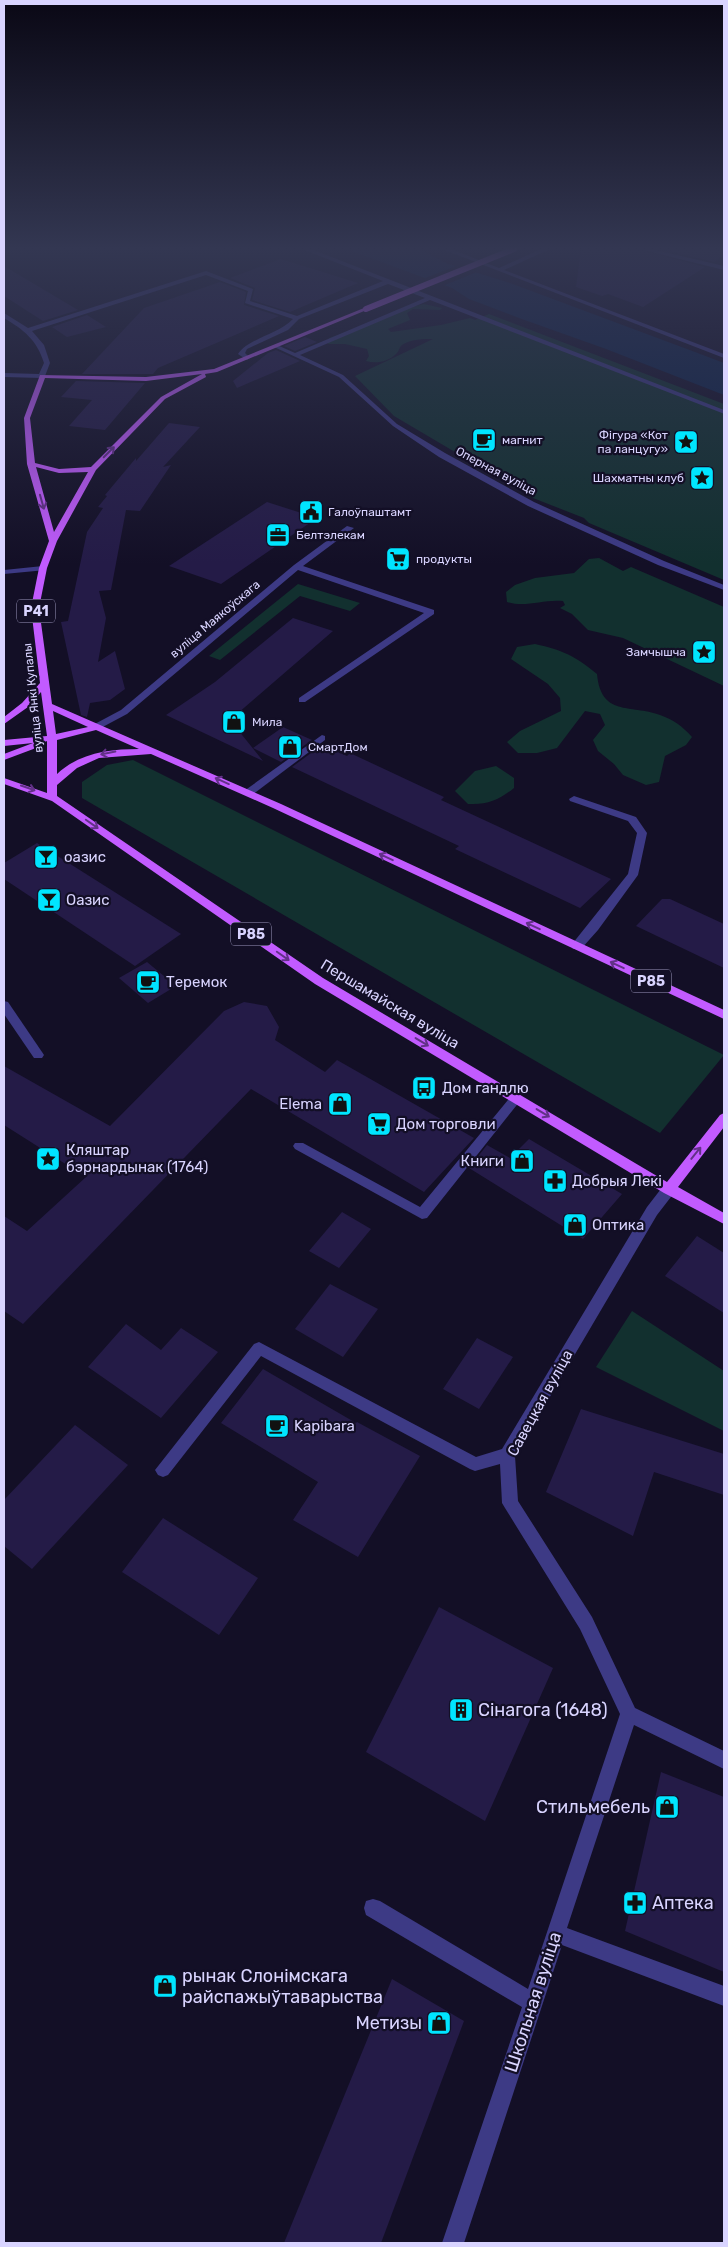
<svg xmlns="http://www.w3.org/2000/svg" width="728" height="2247" font-family="Rubik,sans-serif">
<style>
.green{fill:#12302f}
.water{fill:#0c2248}
.pier{fill:#130f26}
.building{fill:#241b47}
.lines{fill:none;stroke-linecap:round;stroke-linejoin:round}
.minor{fill:#3d3a85;fill-rule:evenodd}
.major{fill:#c25bff;fill-rule:evenodd}
.major-bridge{stroke:#c25bff;stroke-width:6}
.oneway{stroke:#623188}
.labels{text-anchor:middle;stroke-width:4.5;stroke-linejoin:round;paint-order:stroke}
.far-poi-label{font-size:12px;fill:#d9d4ff;stroke:#130f26;text-anchor:start}
.far-street-label{font-size:12px;fill:#d9d4ff;stroke:#130f26}
.shield{fill:#130f26;stroke:#9e99be;stroke-width:1}
.shield-label{font-size:14px;font-weight:bold;fill:#d9d4ff}
.poi-label{font-size:15px;fill:#d9d4ff;stroke:#130f26;text-anchor:start}
.street-label{font-size:15px;fill:#d9d4ff;stroke:#130f26}
.near-poi-label{font-size:18px;fill:#d9d4ff;stroke:#130f26;text-anchor:start}
.near-street-label{font-size:18px;fill:#d9d4ff;stroke:#130f26}
</style>
<rect width="100%" height="100%" fill="#130f26"/>
<g class="green">
<path d="M424,304l18,4 -2,2 -27,-1 -6,4 3,7 -22,9 3,3 50,-7 29,-7 5,2 14,-6 235,90v176l-135,-57 -5,-5 -51,-20 -139,-82 -39,-40 78,-37c-10,0 -22,0 -31,6 -3,2 -3,7 -6,9 -8,8 -20,10 -30,7l3,-5 -2,-7 -22,-5h-17l1,-6 58,-20 19,-10z"/>
<path d="M599,558l24,13 8,-4 93,40v79l-101,-48 -35,-8 -16,-16 -12,-6 5,-3 -2,-4c-20,-2 -37,7 -56,1l-1,-10 9,-7 20,-7 39,-5 15,-14z"/>
<polygon points="298,584 360,603 350,611 300,596 220,660 209,656"/>
<path d="M535,644c28,6 40,12 62,30 4,43 33,30 63,41 14,5 22,11 32,22l-6,8 -21,11 -6,26 -13,3 -23,-10 -9,-11 -16,-13 -5,-11 12,-15 -5,-11 -15,-3 -28,37 -20,5h-19l-11,-11 13,-11 41,-20 -1,-13 -12,-14 -37,-25 6,-12z"/>
<polygon points="133,760 724,1055 660,1133 82,798 82,782 107,765"/>
<path d="M496,766l18,12v10c-15,12 -26,17 -46,16l-13,-13 20,-20z"/>
<polygon points="632,1311 724,1371 724,1431 596,1367"/>
</g>
<polygon class="water" points="346,249 419,249 446,263 510,283 695,352 724,363 724,395 606,349 519,318 469,299 452,288"/>
<polygon class="pier" points="459,265 477,272 440,287 420,280"/>
<g class="building">
<polygon points="581,249 637,249 705,267 643,307 608,294 602,296 576,287"/>
<polygon points="661,249 724,249 724,255 714,262"/>
<polygon points="281,259 358,283 290,312 252,300 255,288 230,278"/>
<polygon points="4,266 78,310 43,321 4,296"/>
<polygon points="220,282 246,292 244,305 279,316 158,368 153,374 82,374 144,308"/>
<polygon points="87,315 106,327 67,337 52,327"/>
<polygon points="305,337 317,342 295,351 284,346"/>
<polygon points="276,350 300,361 237,388 233,381 268,353"/>
<polygon points="76,381 145,383 105,430 69,426 92,400 61,397"/>
<polygon points="169,423 200,427 163,467 171,465 140,511 126,510 111,590 99,591 106,618 98,662 115,651 125,689 110,700 90,703 87,717 81,715 61,622 68,621 87,532 103,508 98,507 107,496 105,495 136,458 136,461"/>
<polygon points="267,502 317,518 221,584 169,566"/>
<polygon points="293,618 333,631 230,720 263,761 166,715 215,682"/>
<polygon points="283,727 312,740 281,762 253,748"/>
<polygon points="322,745 347,756 350,753 444,797 441,800 611,879 580,908 455,849 459,846 292,767"/>
<polygon points="37,843 181,934 135,966 4,879 4,863"/>
<polygon points="662,899 670,899 724,924 724,968 636,926"/>
<polygon points="147,962 176,986 148,1003 119,978"/>
<polygon points="244,1002 267,1006 279,1027 275,1040 325,1072 337,1060 474,1138 424,1192 251,1089 23,1324 4,1311 4,1216 27,1231 86,1177 4,1125 4,1066 110,1126 224,1011"/>
<polygon points="529,1139 622,1194 583,1239 469,1168 487,1145 510,1158"/>
<polygon points="342,1212 371,1229 339,1268 309,1251"/>
<polygon points="697,1236 724,1253 724,1313 665,1276"/>
<polygon points="330,1284 378,1309 343,1357 295,1329"/>
<polygon points="126,1324 161,1350 181,1328 218,1352 161,1418 88,1367"/>
<polygon points="477,1338 513,1357 479,1409 443,1389"/>
<polygon points="263,1369 356,1423 357,1422 420,1456 358,1557 293,1520 318,1482 221,1423"/>
<polygon points="581,1409 724,1454 724,1495 654,1472 633,1536 546,1492"/>
<polygon points="75,1425 128,1465 32,1569 4,1546 4,1500"/>
<polygon points="163,1518 258,1578 219,1635 122,1572"/>
<polygon points="439,1607 553,1668 485,1821 366,1752"/>
<polygon points="661,1772 724,1797 724,1972 625,1931"/>
<polygon points="392,1979 464,2021 381,2243 284,2243"/>
</g>
<g class="lines">
<g class="minor">
<path d="M302,249h9l413,161v4l-2,-1 -292,-113 -130,55 43,20 54,49 48,29 89,49 130,59 60,24v5l-66,-25 -130,-59 -89,-49 -46,-31 -54,-49 -67,-31 5,-1 18,8 130,-55 -37,-14 -89,35 -11,11 -41,19 -2,4 5,5 -3,2 -9,-6c11,-16 39,-19 55,-35l-48,-16 3,-12 -42,-16 -174,56 12,14 6,18 -5,13 -3,2 -38,-1v-4l35,1 5,-11c-7,-23 -20,-33 -40,-45v-5l24,15 178,-57 47,18 -3,12 47,15 86,-35z"/>
<polygon points="442,249 451,249 499,268 541,249 550,249 504,270 724,354 724,358"/>
<polygon points="639,249 651,249 724,266 724,270"/>
<polygon points="347,526 354,528 303,566 434,610 434,614 305,702 299,702 299,698 424,613 298,570 127,714 97,730 91,730 91,726 121,710 294,565"/>
<polygon points="43,566 46,566 46,570 4,574 4,570"/>
<polygon points="322,735 325,736 325,740 252,795 244,795 244,791"/>
<polygon points="574,796 636,817 647,833 638,875 598,930 581,949 573,949 571,946 573,943 628,874 637,833 628,821 570,801 569,799"/>
<polygon points="4,1001 8,1002 42,1052 44,1055 42,1058 34,1058 4,1014"/>
<polygon points="516,1093 520,1095 522,1098 520,1101 427,1218 422,1219 295,1149 293,1146 295,1143 303,1143 420,1207 512,1095"/>
<polygon points="669,1184 674,1185 676,1189 674,1193 657,1215 515,1456 518,1501 592,1617 635,1708 724,1751 724,1769 634,1725 567,1928 724,1986 724,2006 562,1945 464,2243 442,2243 522,2007 366,1915 364,1908 366,1901 373,1899 380,1901 528,1989 620,1714 580,1629 505,1508 502,1503 500,1464 475,1471 470,1469 261,1356 168,1475 163,1477 158,1475 155,1470 254,1344 259,1342 476,1457 502,1449 647,1207 664,1185"/>
</g>
<path class="major" d="M364,308l5,1 -152,63 -12,2 1,3 -41,22 -69,71 -39,71 -10,27 -8,40 13,96 229,100 443,206v9l-451,-211 -122,-54 -52,4 -22,10 -20,17v11l266,182 344,204 53,-67 4,-2v14l-46,60 46,26v11l-60,-31 -349,-209 -263,-183 -48,-17v-6l43,15v-52l-2,1 -1,3 -40,15v-6l29,-11 -29,3v-6l43,-4 -6,-44 -13,15 -24,17v-7l18,-14 18,-20 -9,-75 8,-40 10,-27 -22,-77 -3,-46 16,-43 106,2 68,-8zM202,374l-41,23 -70,70 -32,2 -24,-6 -5,-45 15,-40 101,3zM36,467l23,6 29,-1 -34,60zM53,711l35,16 -32,7zM96,730l43,19c-29,0 -60,4 -82,25v-34z"/>
<polyline class="major-bridge" points="366,309 514,249"/>
</g>
<defs><path id="oneway-shaft" d="M-6 0H5M1.5-3L5.5 0L1.5 3" fill="none" stroke-width="1.6" stroke-linecap="round" stroke-linejoin="round" transform="scale(1.25)"/></defs>
<g class="oneway">
<use href="#oneway-shaft" transform="translate(109 452) rotate(-45)"/>
<use href="#oneway-shaft" transform="translate(42 502) rotate(74)"/>
<use href="#oneway-shaft" transform="translate(108 753) rotate(169)"/>
<use href="#oneway-shaft" transform="translate(222 781) rotate(-156)"/>
<use href="#oneway-shaft" transform="translate(28 788) rotate(19)"/>
<use href="#oneway-shaft" transform="translate(92 824) rotate(35)"/>
<use href="#oneway-shaft" transform="translate(386 857) rotate(-155)"/>
<use href="#oneway-shaft" transform="translate(533 926) rotate(-155)"/>
<use href="#oneway-shaft" transform="translate(283 956) rotate(35)"/>
<use href="#oneway-shaft" transform="translate(617 965) rotate(-155)"/>
<use href="#oneway-shaft" transform="translate(422 1042) rotate(31)"/>
<use href="#oneway-shaft" transform="translate(543 1113) rotate(31)"/>
<use href="#oneway-shaft" transform="translate(696 1153) rotate(-51)"/>
</g>
<linearGradient id="sky" x2="0" y2="1"><stop stop-color="#0a0815"/><stop offset="0.44" stop-color="#333752"/><stop offset="1" stop-color="#333752" stop-opacity="0"/></linearGradient>
<rect width="728" height="564" fill="url(#sky)"/>
<defs>
<symbol id="cafe-square" viewBox="-11 -11 22 22"><rect x="-9" y="-9" width="18" height="18" rx="4" fill="#00e5ff" stroke="#130f26"/><path d="M-5.5-4.5H6V0H3Q3 3.5 0 3.5H-2.5Q-5.5 3.5-5.5 0ZM3-3.2v2h1.7v-2ZM-6 4.5H4V6H-6Z" fill="#111"/></symbol>
<symbol id="sight-square" viewBox="-11 -11 22 22"><rect x="-9" y="-9" width="18" height="18" rx="4" fill="#00e5ff" stroke="#130f26"/><path d="M0-6L1.8-2.2L6-1.7L2.9 1.2L3.7 5.4L0 3.3L-3.7 5.4L-2.9 1.2L-6-1.7L-1.8-2.2Z" fill="#111"/></symbol>
<symbol id="civic-square" viewBox="-11 -11 22 22"><rect x="-9" y="-9" width="18" height="18" rx="4" fill="#00e5ff" stroke="#130f26"/><path d="M-.6-6.5H3V-4.5H.6V-3L4-1V1h2V6H-6V1h2V-1L-.6-3ZM-1.2 2.5V6h2.4V2.5Z" fill="#111"/></symbol>
<symbol id="office-square" viewBox="-11 -11 22 22"><rect x="-9" y="-9" width="18" height="18" rx="4" fill="#00e5ff" stroke="#130f26"/><path d="M-6-3h4V-5.5h4V-3h4V5H-6ZM-1-4.5V-3h2v-1.5ZM-6 0V1H6V0Z" fill="#111"/></symbol>
<symbol id="supermarket-square" viewBox="-11 -11 22 22"><rect x="-9" y="-9" width="18" height="18" rx="4" fill="#00e5ff" stroke="#130f26"/><path d="M-6-5.5h2.5l.6 2H6L4.5 2H-2.5L-4.4-4H-6ZM-1.5 3.2a1.3 1.3 0 1 0 .1 0ZM3 3.2a1.3 1.3 0 1 0 .1 0Z" fill="#111"/></symbol>
<symbol id="shop-square" viewBox="-11 -11 22 22"><rect x="-9" y="-9" width="18" height="18" rx="4" fill="#00e5ff" stroke="#130f26"/><path d="M-5-2.5h2.3a2.7 3.5 0 0 1 5.4 0H5L5.5 6h-11ZM-1.5-2.5h3a1.5 2.3 0 0 0-3 0Z" fill="#111"/></symbol>
<symbol id="bar-square" viewBox="-11 -11 22 22"><rect x="-9" y="-9" width="18" height="18" rx="4" fill="#00e5ff" stroke="#130f26"/><path d="M-6-5H6L.8 .8V4.5H3.5V6h-7V4.5H-.8V.8Z" fill="#111"/></symbol>
<symbol id="bus-square" viewBox="-11 -11 22 22"><rect x="-9" y="-9" width="18" height="18" rx="4" fill="#00e5ff" stroke="#130f26"/><path d="M-5-6H5V4H4V6H2V4H-2V6H-4V4H-5ZM-3.5-4V0h7V-4ZM-3.5 1.2v1.5H-2V1.2ZM2 1.2v1.5H3.5V1.2Z" fill="#111"/></symbol>
<symbol id="pharmacy-square" viewBox="-11 -11 22 22"><rect x="-9" y="-9" width="18" height="18" rx="4" fill="#00e5ff" stroke="#130f26"/><path d="M-2-6h4v4h4v4h-4v4h-4v-4h-4v-4h4Z" fill="#111"/></symbol>
<symbol id="building-square" viewBox="-11 -11 22 22"><rect x="-9" y="-9" width="18" height="18" rx="4" fill="#00e5ff" stroke="#130f26"/><path d="M-4-6H4V6H1V3H-1V6H-4ZM-2.5-4.3h1.7v1.8h-1.7ZM.8-4.3h1.7v1.8H.8ZM-2.5-1h1.7V.8h-1.7ZM.8-1h1.7V.8H.8Z" fill="#111"/></symbol>
</defs>
<g fill-rule="evenodd">
<use href="#cafe-square" x="470" y="426" width="28" height="28"/>
<use href="#sight-square" x="672" y="428" width="28" height="28"/>
<use href="#sight-square" x="688" y="464" width="28" height="28"/>
<use href="#civic-square" x="297" y="498" width="28" height="28"/>
<use href="#office-square" x="264" y="521" width="28" height="28"/>
<use href="#supermarket-square" x="384" y="545" width="28" height="28"/>
<use href="#sight-square" x="690" y="638" width="28" height="28"/>
<use href="#shop-square" x="220" y="708" width="28" height="28"/>
<use href="#shop-square" x="276" y="733" width="28" height="28"/>
<use href="#bar-square" x="32" y="843" width="28" height="28"/>
<use href="#bar-square" x="35" y="886" width="28" height="28"/>
<use href="#cafe-square" x="134" y="968" width="28" height="28"/>
<use href="#bus-square" x="410" y="1074" width="28" height="28"/>
<use href="#shop-square" x="326" y="1090" width="28" height="28"/>
<use href="#supermarket-square" x="365" y="1110" width="28" height="28"/>
<use href="#sight-square" x="34" y="1145" width="28" height="28"/>
<use href="#shop-square" x="508" y="1147" width="28" height="28"/>
<use href="#pharmacy-square" x="541" y="1167" width="28" height="28"/>
<use href="#shop-square" x="561" y="1211" width="28" height="28"/>
<use href="#cafe-square" x="263" y="1412" width="28" height="28"/>
<use href="#building-square" x="447" y="1696" width="28" height="28"/>
<use href="#shop-square" x="653" y="1793" width="28" height="28"/>
<use href="#pharmacy-square" x="621" y="1889" width="28" height="28"/>
<use href="#shop-square" x="151" y="1972" width="28" height="28"/>
<use href="#shop-square" x="425" y="2009" width="28" height="28"/>
</g>
<g class="labels">
<g class="far-poi-label">
<text x="668" y="439" text-anchor="end">Фігура «Кот<tspan x="668" dy="14">па ланцугу»</tspan></text>
<text x="502" y="444">магнит</text>
<text x="684" y="482" text-anchor="end">Шахматны клуб</text>
<text x="328" y="516">Галоўпаштамт</text>
<text x="296" y="539">Белтэлекам</text>
<text x="416" y="563">продукты</text>
<text x="686" y="656" text-anchor="end">Замчышча</text>
<text x="252" y="726">Мила</text>
<text x="308" y="751">СмартДом</text>
</g>
<g class="far-street-label">
<text transform="translate(496 471) rotate(28)" y="4">Оперная вуліца</text>
<text transform="translate(215 619) rotate(-40)" y="4">вуліца Маякоўскага</text>
<text transform="translate(33 698) rotate(-96)" y="4">вуліца Янкі Купалы</text>
</g>
<g class="shield">
<rect x="17" y="599.5" width="38" height="23" rx="4"/>
<rect x="231" y="922.5" width="40" height="23" rx="4"/>
<rect x="631" y="969.5" width="40" height="23" rx="4"/>
</g>
<g class="shield-label">
<text x="36" y="616">Р41</text>
<text x="251" y="939">Р85</text>
<text x="651" y="986">Р85</text>
</g>
<g class="poi-label">
<text x="64" y="862">оазис</text>
<text x="66" y="905">Оазис</text>
<text x="166" y="987">Теремок</text>
<text x="442" y="1093">Дом гандлю</text>
<text x="322" y="1109" text-anchor="end">Elema</text>
<text x="396" y="1129">Дом торговли</text>
<text x="66" y="1155">Кляштар<tspan x="66" dy="17">бэрнардынак (1764)</tspan></text>
<text x="504" y="1166" text-anchor="end">Книги</text>
<text x="572" y="1186">Добрыя Лекі</text>
<text x="592" y="1230">Оптика</text>
<text x="294" y="1431">Kapibara</text>
</g>
<g class="street-label">
<text transform="translate(390 1004) rotate(31)" y="5">Першамайская вуліца</text>
<text transform="translate(540 1403) rotate(-61)" y="5">Савецкая вуліца</text>
</g>
<g class="near-poi-label">
<text x="478" y="1716">Сінагога (1648)</text>
<text x="650" y="1813" text-anchor="end">Стильмебель</text>
<text x="652" y="1909">Аптека</text>
<text x="182" y="1982">рынак Слонімскага<tspan x="182" dy="21">райспажыўтаварыства</tspan></text>
<text x="422" y="2029" text-anchor="end">Метизы</text>
</g>
<g class="near-street-label">
<text transform="translate(533 2002) rotate(-72)" y="6">Школьная вуліца</text>
</g>
</g>
<rect width="728" height="2247" fill="none" stroke="#d9d4ff" stroke-width="10"/>
</svg>
